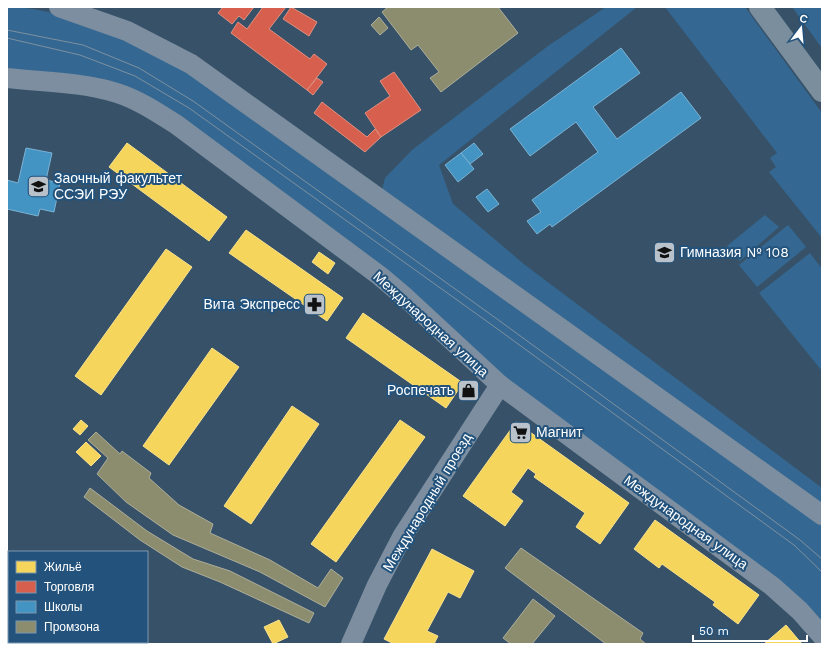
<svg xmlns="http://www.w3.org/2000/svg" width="829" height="651" font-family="'Work Sans',sans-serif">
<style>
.green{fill:#346892}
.homes{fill:#f6d55c;stroke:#f9e28d}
.shops{fill:#d6604d;stroke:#e29082}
.schools{fill:#4393c3;stroke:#7bb3d5}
.industry{fill:#8c8c6e;stroke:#aeae9a}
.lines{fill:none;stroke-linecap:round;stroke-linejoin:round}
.minor{stroke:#7c8e9f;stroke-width:20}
.major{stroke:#7a8e9e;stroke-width:22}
.tram{stroke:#7e909f;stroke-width:1}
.labels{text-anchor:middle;stroke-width:4;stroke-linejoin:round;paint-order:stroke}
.poi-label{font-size:14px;fill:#fff;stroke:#23537c;text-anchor:start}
.street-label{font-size:14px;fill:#fff;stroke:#23537c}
</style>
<rect width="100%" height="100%" fill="#375268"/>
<g class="green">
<path d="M7,7c62,0 131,38 185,66l630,450v101l-298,-229 -341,-276 -176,-48z"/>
<polygon points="606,7 637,7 439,165 453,204 525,265 822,488 822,507 382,190 385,178 412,150 548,46"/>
<polygon points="665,7 745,7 822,113 822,238 769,172 776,167 770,158 777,153"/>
<polygon points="792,7 822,7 822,48"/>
<polygon points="765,215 779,227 740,261 727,246"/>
<polygon points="788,225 806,247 757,287 739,265"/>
<polygon points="810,253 822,269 822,371 759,293"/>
</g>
<g class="homes">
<polygon points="127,143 227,217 209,241 109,167"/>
<polygon points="246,230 343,298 327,321 229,253"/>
<polygon points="166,249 192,267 101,395 75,376"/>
<polygon points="319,252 335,263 328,274 312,262"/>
<polygon points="363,313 463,383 446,408 346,338"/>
<polygon points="212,348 239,367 169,465 143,446"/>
<polygon points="292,406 319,424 251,524 224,506"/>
<polygon points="81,420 88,426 80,435 73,429"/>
<polygon points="400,420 425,437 336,562 311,544"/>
<polygon points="516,422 629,503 600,544 576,527 585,513 534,477 536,474 528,468 511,492 523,501 505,526 463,496"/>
<polygon points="86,442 101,456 91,466 76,452"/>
<polygon points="655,520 759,595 738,624 713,605 715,602 662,564 659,568 634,549"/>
<polygon points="432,549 474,571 460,598 448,592 427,631 438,636 434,644 394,644 384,639"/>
<polygon points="7,561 9,562 9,600 7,599"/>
<polygon points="279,620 288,637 273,644 264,627"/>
<polygon points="786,625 802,644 764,644"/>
<polygon points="67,642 121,642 120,644 70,644"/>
</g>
<g class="shops">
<polygon points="223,7 254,7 244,20 239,16 232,24 218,13"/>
<polygon points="263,7 286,7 269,29 310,59 314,54 327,64 307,90 231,33 238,22 247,29"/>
<polygon points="291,7 317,22 309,36 283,19"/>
<polygon points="394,72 421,110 381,137 365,113 390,96 380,81"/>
<polygon points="317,78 323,82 313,95 307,90"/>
<polygon points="322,102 367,137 375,129 381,137 365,152 314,113"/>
<polygon points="468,385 474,390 469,395 464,391"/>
</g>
<g class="schools">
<polygon points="621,48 640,73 593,107 617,139 681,92 701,118 552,227 550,224 537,234 527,221 541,212 532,200 598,152 576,122 530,156 510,129"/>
<polygon points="474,143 483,154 470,164 461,153"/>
<polygon points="26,148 52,153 46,180 60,183 54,212 40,209 38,216 7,209 7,180 18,183"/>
<polygon points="461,153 474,169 458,182 445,165"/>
<polygon points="487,189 499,204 488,212 476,197"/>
</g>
<g class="industry">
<polygon points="388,7 498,7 518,33 441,92 430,78 439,72 418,45 411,50 382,12"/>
<polygon points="379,17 388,28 380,35 371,25"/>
<polygon points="96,432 120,454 122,451 151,473 149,478 179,505 213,524 210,533 270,560 318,588 331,569 343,578 325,607 260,572 173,535 126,502 97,474 108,458 88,440"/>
<polygon points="90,488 147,531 193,559 230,571 314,613 309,623 220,582 182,567 140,540 84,497"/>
<polygon points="521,548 643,633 640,639 646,644 606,644 505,568"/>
<polygon points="533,599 555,616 532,644 511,644 503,638"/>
</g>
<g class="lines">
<g class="minor">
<polyline points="59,7 127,31 191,64 822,515"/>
<path d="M7,78c36,4 75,4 110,15 22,7 41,20 60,32l203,151 26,22 94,87 272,201 28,25 22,25"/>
<polyline points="351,644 377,585 402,537 500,385"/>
</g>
<polyline class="major" points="760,7 822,91"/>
<g class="tram">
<polyline points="7,30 83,45 139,68 193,101 497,319 800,540 822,559"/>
<polyline points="7,38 80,55 135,76 189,108 492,325 794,545 822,572"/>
</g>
</g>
<defs>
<symbol id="university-square" viewBox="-11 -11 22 22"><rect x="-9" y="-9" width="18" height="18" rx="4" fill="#b9c2ca" stroke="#23537c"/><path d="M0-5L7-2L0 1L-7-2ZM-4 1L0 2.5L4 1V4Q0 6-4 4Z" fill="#111"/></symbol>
<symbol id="school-square" viewBox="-11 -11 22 22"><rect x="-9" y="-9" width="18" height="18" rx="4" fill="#b9c2ca" stroke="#23537c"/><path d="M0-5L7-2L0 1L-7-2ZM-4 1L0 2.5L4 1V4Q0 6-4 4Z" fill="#111"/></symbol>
<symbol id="pharmacy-square" viewBox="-11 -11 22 22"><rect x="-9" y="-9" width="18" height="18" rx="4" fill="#b9c2ca" stroke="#23537c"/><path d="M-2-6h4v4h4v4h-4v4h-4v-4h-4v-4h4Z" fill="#111"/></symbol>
<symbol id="shop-square" viewBox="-11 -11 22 22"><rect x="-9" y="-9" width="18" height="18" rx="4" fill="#b9c2ca" stroke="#23537c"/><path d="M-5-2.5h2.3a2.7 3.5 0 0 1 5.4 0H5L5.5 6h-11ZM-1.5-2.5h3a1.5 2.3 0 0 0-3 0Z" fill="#111"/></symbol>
<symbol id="supermarket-square" viewBox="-11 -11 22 22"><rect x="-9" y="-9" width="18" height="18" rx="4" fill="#b9c2ca" stroke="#23537c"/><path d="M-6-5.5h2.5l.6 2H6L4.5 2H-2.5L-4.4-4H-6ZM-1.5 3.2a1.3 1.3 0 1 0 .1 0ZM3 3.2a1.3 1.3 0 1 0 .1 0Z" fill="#111"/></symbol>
</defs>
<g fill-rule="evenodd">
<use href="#university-square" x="26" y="174" width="25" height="25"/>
<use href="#school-square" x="652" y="240" width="25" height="25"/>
<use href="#pharmacy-square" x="302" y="292" width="25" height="25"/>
<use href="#shop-square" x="456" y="378" width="25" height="25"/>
<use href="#supermarket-square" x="508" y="420" width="25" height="25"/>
</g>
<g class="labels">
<g class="poi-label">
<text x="54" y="183">Заочный факультет<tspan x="54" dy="16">ССЭИ РЭУ</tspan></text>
<text x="680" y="257">Гимназия № 108</text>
<text x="300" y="309" text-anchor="end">Вита Экспресс</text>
<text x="454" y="395" text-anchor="end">Роспечать</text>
<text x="536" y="437">Магнит</text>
</g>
<g class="street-label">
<text transform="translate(431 324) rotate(42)" y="5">Международная улица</text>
<text transform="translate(427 502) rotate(-59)" y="5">Международный проезд</text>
<text transform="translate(686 522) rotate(36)" y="5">Международная улица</text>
</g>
</g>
<rect width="829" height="651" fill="none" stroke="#ffffff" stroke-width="16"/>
<rect x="8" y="551" width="140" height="92" fill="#23537c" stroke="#7b98b0"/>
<rect x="16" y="561" width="20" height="12" fill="#f6d55c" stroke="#7b98b0"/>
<text x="44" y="571" font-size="12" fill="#ffffff">Жильё</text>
<rect x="16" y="581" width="20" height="12" fill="#d6604d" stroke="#7b98b0"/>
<text x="44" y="591" font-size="12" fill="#ffffff">Торговля</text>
<rect x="16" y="601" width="20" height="12" fill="#4393c3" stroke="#7b98b0"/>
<text x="44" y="611" font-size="12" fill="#ffffff">Школы</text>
<rect x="16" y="621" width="20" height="12" fill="#8c8c6e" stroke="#7b98b0"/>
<text x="44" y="631" font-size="12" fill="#ffffff">Промзона</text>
<g transform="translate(801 28) rotate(16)" stroke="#23537c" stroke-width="3" paint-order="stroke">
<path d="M0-3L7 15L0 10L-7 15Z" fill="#ffffff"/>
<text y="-6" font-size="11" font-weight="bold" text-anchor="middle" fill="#ffffff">С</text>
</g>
<path d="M693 635v6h114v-6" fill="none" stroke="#ffffff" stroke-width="2"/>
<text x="699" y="635" font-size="12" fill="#ffffff" stroke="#23537c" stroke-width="3" paint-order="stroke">50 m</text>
</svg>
